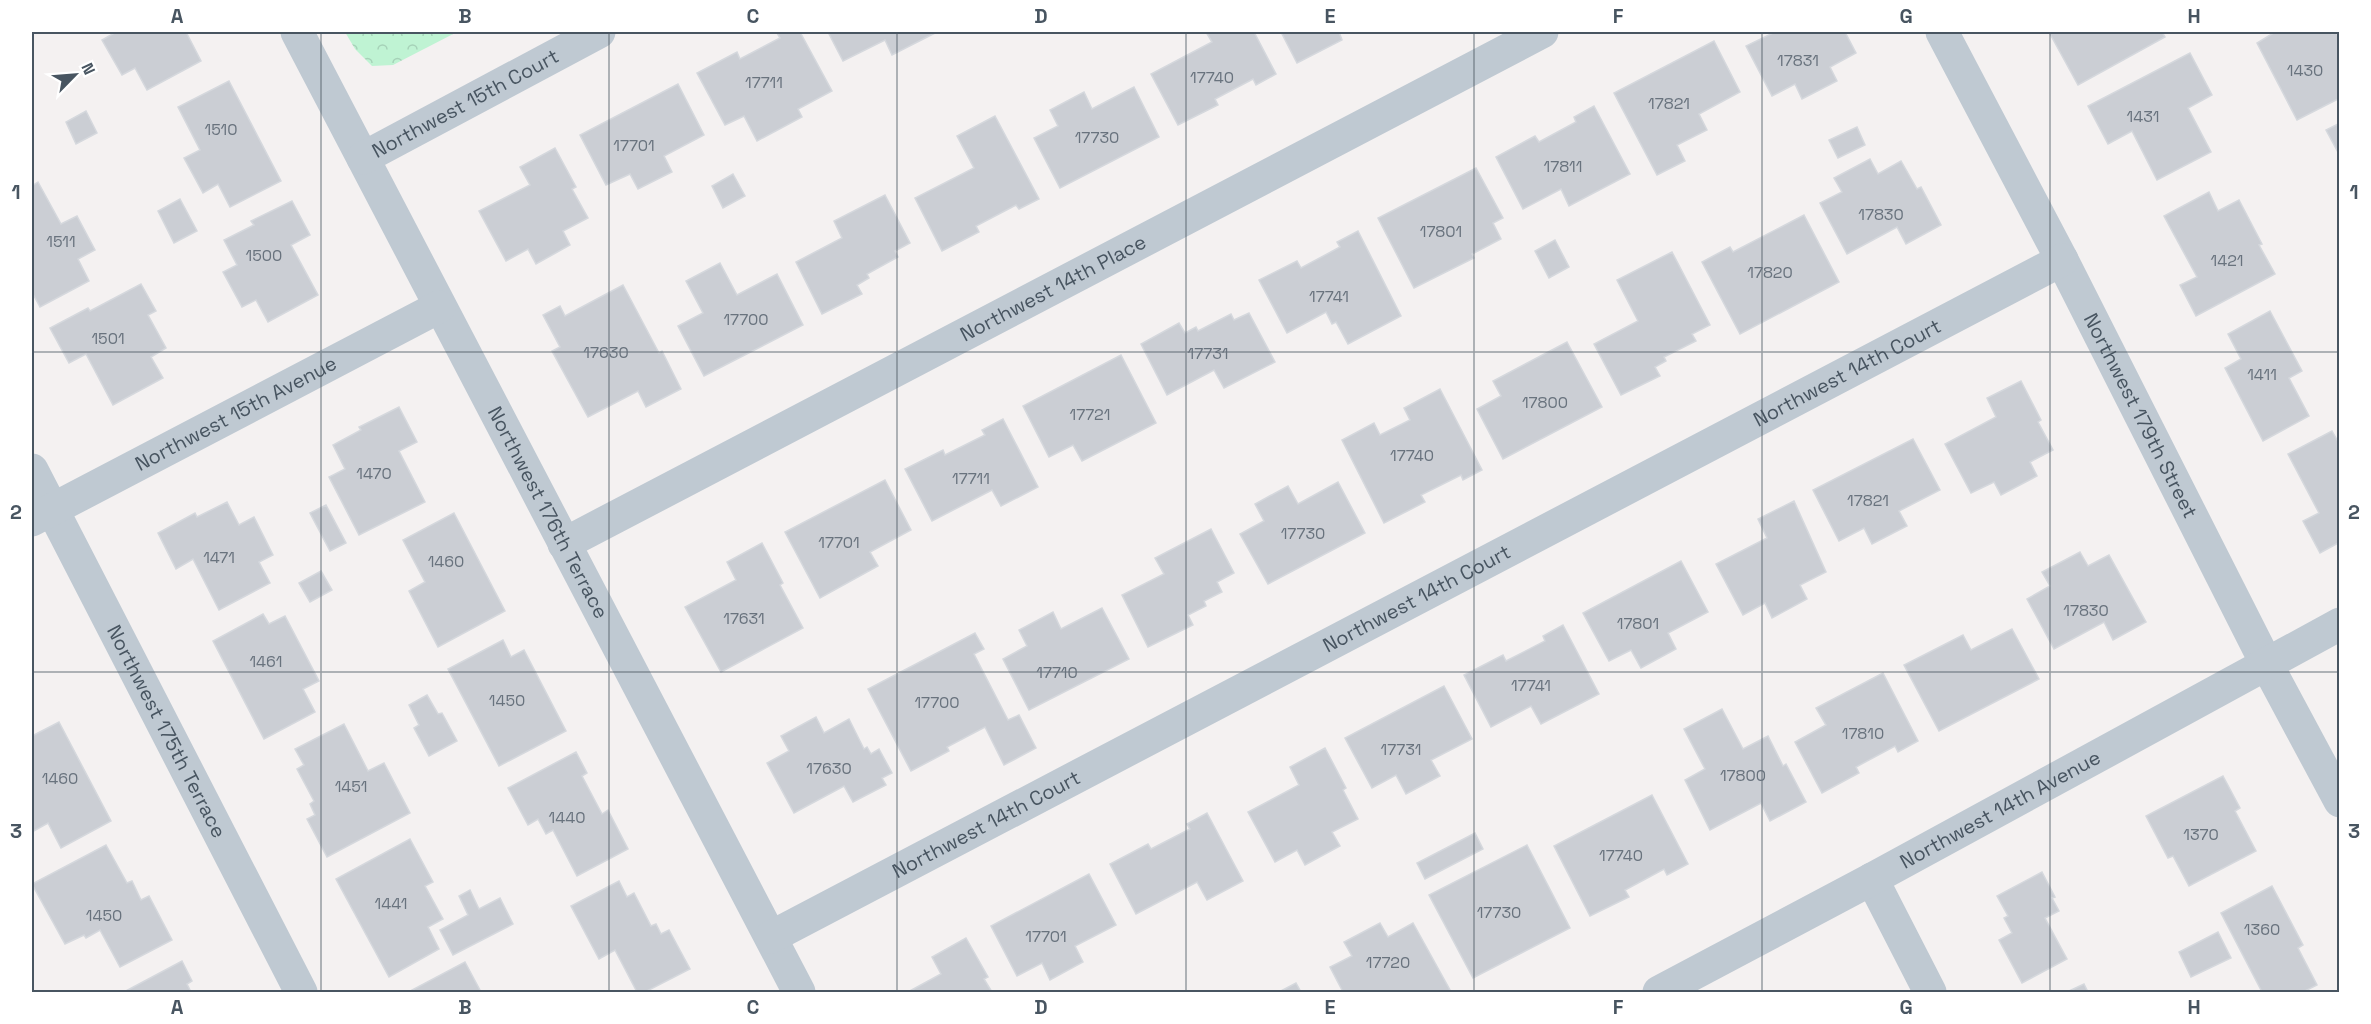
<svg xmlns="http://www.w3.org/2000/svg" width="2371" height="1024" font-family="'Space Grotesk',sans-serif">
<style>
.park{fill:url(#park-crowns)}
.building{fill:#cbced4;stroke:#d5d8dd;stroke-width:1.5}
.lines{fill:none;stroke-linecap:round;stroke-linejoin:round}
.minor{stroke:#bfc9d2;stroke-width:33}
.grid{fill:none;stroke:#485561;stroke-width:1.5;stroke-opacity:0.55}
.labels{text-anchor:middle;stroke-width:6;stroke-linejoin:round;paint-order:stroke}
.number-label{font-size:16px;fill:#69737e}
.street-label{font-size:20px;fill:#485561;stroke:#fff}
.neatline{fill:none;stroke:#485561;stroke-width:2}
.grid-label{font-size:20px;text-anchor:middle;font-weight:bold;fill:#485561}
</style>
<defs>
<pattern id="park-crowns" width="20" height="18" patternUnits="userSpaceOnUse" patternTransform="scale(1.5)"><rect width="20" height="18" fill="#bff3d3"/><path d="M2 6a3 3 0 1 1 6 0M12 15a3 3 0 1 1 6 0" fill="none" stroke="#a6d2b8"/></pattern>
</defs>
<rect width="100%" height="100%" fill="#f4f1f1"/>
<polygon class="park" points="345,32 457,32 393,65 372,66 355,49"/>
<g class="building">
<polygon points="116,32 186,32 201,61 147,90 135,68 122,75 102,40"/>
<polygon points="780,32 800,32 832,91 798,109 802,117 757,141 744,116 725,125 697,73 737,52 740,59 780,38 777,33"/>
<polygon points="828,32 937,32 892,55 885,40 843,61"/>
<polygon points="1206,32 1254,32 1276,74 1256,85 1253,79 1215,99 1218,105 1178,125 1151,74 1212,42"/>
<polygon points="1281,32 1339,32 1342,40 1297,63"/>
<polygon points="1775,32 1845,32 1856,53 1830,67 1837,81 1802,99 1795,84 1772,96 1746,46"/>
<polygon points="2049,32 2162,32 2165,37 2078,85"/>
<polygon points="2275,32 2331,32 2332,34 2336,33 2340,39 2340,98 2297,120 2257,43"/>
<polygon points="1714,41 1740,92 1699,114 1707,130 1677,145 1685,161 1657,175 1614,93"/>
<polygon points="2190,53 2212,95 2188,108 2211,152 2157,180 2132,131 2108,144 2088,106"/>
<polygon points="229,81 281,181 230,207 218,184 203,193 184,158 200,150 178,107"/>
<polygon points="678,84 704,135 664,156 672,172 638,189 630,174 606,185 580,135"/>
<polygon points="1134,87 1159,137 1060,188 1034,138 1058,126 1050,110 1084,92 1092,109"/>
<polygon points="1594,106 1630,174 1569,206 1561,189 1523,209 1496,157 1535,136 1539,142 1576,122 1574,117"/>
<polygon points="86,111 97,133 76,144 66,122"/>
<polygon points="995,116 1039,199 1019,209 1016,205 976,226 979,232 942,251 915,198 974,168 957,136"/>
<polygon points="2340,123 2340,156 2326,130"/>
<polygon points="1857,127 1865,145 1838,158 1829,140"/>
<polygon points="555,148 576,187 572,189 588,218 563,231 570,245 536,264 528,249 506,261 479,211 530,185 520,167"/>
<polygon points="1870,159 1878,174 1901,161 1917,189 1921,187 1941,225 1906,244 1897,227 1847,254 1820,203 1842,192 1834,178"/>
<polygon points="1476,168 1503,218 1493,223 1501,239 1472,254 1474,258 1414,288 1378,218"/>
<polygon points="733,174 745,196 723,208 712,186"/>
<polygon points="38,182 61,224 77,216 95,250 78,259 89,281 40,307 32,292 32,186"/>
<polygon points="2209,192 2218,211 2239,200 2262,244 2259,245 2275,274 2196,316 2180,285 2197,277 2164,216"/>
<polygon points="885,195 910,243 895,251 898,257 867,274 869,278 857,285 862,294 822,314 796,262 842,238 834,221"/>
<polygon points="180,199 197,231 174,243 158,211"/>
<polygon points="292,201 310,235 291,245 318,295 268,322 256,300 242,307 223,272 237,265 224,240 254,225 251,221"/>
<polygon points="1804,215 1839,282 1740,334 1702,262 1730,247 1733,252"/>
<polygon points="1358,231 1401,316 1348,344 1336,322 1332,324 1326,312 1287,333 1259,280 1297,261 1301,268 1340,247 1337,242"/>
<polygon points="1555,240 1569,267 1549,278 1535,251"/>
<polygon points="1672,252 1710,325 1692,334 1696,341 1664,357 1666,361 1655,367 1660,376 1621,395 1594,344 1638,321 1617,280"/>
<polygon points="720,263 737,295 777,274 803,325 704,376 678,326 703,313 686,281"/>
<polygon points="141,284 156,311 148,315 166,348 151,357 163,378 113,405 86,354 69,363 50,328 88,308 90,311"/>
<polygon points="623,285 659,353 662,351 681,389 646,407 638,391 588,417 552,351 560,347 543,315 560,306 565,316"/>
<polygon points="2270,311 2302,371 2289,378 2309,416 2263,441 2225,368 2241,359 2228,334"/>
<polygon points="1249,313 1275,362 1224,388 1214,370 1167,395 1141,344 1179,323 1185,333 1196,327 1198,331 1231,314 1234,320"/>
<polygon points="1567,342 1602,407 1503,459 1477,409 1501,396 1493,381"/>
<polygon points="1121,355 1156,423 1082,461 1073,445 1049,457 1023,406"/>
<polygon points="2021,381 2041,420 2038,422 2053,450 2030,462 2037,476 2001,495 1994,482 1971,493 1945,444 1996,417 1987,398"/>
<polygon points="1440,389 1482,470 1463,480 1461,475 1421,495 1425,502 1384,523 1342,440 1374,423 1380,435 1410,420 1404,408"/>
<polygon points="399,407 417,442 399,451 425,502 359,535 329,477 345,469 333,445 361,430 359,427"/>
<polygon points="1003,419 1038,487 1001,506 992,490 932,521 905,469 943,450 945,455 985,435 982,430"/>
<polygon points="2332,431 2340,445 2340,542 2320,553 2303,521 2319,513 2288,454"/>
<polygon points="1913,439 1940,490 1899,511 1907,526 1872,544 1864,528 1839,541 1813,490"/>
<polygon points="885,480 911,530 870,552 878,566 820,598 785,532"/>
<polygon points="1338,482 1365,533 1268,584 1240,534 1264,521 1255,504 1288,486 1298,504"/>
<polygon points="1794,501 1826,572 1800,585 1807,599 1772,618 1765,603 1743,615 1716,564 1767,538 1758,519"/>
<polygon points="227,502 239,525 254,517 273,555 259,562 270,583 219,610 193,559 176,569 158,533 195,513 197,517"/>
<polygon points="326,505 346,543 330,551 310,513"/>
<polygon points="454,513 505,611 438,647 409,591 425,582 403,540"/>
<polygon points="1211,529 1234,573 1217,582 1222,592 1204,601 1206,606 1188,615 1193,625 1148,647 1122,595 1164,574 1155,558"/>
<polygon points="762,543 783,583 780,585 803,628 721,672 685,607 736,580 727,562"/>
<polygon points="2080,552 2088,566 2109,555 2146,622 2113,640 2104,622 2054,649 2027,599 2050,586 2042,572"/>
<polygon points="1681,561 1708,612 1668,633 1676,649 1641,668 1631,650 1609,661 1583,613"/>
<polygon points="321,571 332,590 310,602 299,583"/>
<polygon points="1102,608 1129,659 1029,710 1003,659 1027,646 1019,630 1053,612 1061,629"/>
<polygon points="263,614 269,624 285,616 319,681 303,689 315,712 264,739 213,641"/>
<polygon points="1563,625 1599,694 1541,724 1531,706 1491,727 1464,675 1503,655 1506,661 1545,641 1543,636"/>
<polygon points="2012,629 2039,679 1939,731 1904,665 1963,635 1971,650"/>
<polygon points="975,633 984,649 974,654 1008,720 1019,715 1036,748 1004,765 985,727 947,747 949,751 911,771 868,689"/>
<polygon points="503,640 511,657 524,650 566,731 499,766 448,669"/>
<polygon points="1883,673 1918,741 1898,752 1895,746 1856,767 1859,773 1822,793 1795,742 1826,725 1816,708"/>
<polygon points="1444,686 1472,739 1431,760 1440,776 1406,794 1396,775 1372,788 1345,738"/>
<polygon points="427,695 438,714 442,713 457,741 429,756 414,728 419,725 409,705"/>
<polygon points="1722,709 1743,749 1768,736 1783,766 1786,764 1806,802 1770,821 1761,803 1710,830 1685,780 1705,769 1684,729"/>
<polygon points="816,717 824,733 849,719 864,749 867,747 871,754 879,749 892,773 882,778 886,785 853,802 844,786 794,813 767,763 789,751 781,736"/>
<polygon points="59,722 111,821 61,848 48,823 32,832 32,736"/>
<polygon points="344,724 368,771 384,763 410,813 327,857 307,819 315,815 310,804 314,801 297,769 304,765 295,749"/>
<polygon points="1325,748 1346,788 1343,790 1358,819 1332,832 1340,846 1305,865 1297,850 1275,862 1248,812 1299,785 1290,767"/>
<polygon points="576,752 587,773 582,776 602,814 608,810 628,849 577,876 553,830 546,834 538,819 528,825 508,788"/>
<polygon points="2223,776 2240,808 2235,811 2256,851 2189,886 2173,856 2168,858 2146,816"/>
<polygon points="1652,795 1688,864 1667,875 1664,869 1625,890 1629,897 1590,916 1554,846"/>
<polygon points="1207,813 1243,881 1207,900 1197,882 1136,914 1110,864 1148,844 1151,849 1190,829 1187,824"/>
<polygon points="1475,833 1483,849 1425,879 1417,863"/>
<polygon points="410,839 433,882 425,886 443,919 428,927 439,949 389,977 336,879"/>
<polygon points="106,845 127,883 132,881 141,900 149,896 172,940 120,967 100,930 86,938 84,935 65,944 32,884"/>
<polygon points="1527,845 1570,928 1473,978 1429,895"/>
<polygon points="2042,872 2055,897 2052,898 2059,911 2045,918 2067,959 2022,983 1999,940 2012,933 2004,918 2008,916 1997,896"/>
<polygon points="1089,874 1116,925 1075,946 1083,962 1050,980 1042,963 1017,976 991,926"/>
<polygon points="619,881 627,897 634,893 651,926 656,924 661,934 669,930 690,969 645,992 637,992 615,950 599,959 571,906"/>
<polygon points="2272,886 2303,945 2298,948 2317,985 2303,992 2262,992 2221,913"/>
<polygon points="470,890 479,909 500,898 513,924 453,955 440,930 468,915 459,896"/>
<polygon points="1380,923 1388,937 1413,923 1450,990 1446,992 1343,992 1330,967 1352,956 1344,942"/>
<polygon points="2218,932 2231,958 2191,977 2179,952"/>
<polygon points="966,938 988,977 984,979 992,992 908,992 941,974 932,957"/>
<polygon points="182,961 192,981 187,984 191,992 124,992"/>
<polygon points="465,962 481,992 413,992 412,990"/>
<polygon points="1296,983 1301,992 1279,992"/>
<polygon points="2084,984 2088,992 2067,992"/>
</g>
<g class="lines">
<g class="minor">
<path id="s1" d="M297,32l502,960"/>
<path id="s2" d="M1942,32l120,228 204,403 74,138"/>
<path id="s3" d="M363,158l236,-126"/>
<path id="s4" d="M32,470l269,522"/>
<path id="s5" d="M32,520l407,-213"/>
<path id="s6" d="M564,544l978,-512"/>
<polyline points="1872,879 1930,992"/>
<path id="s7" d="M771,937l1291,-677"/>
<path id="s8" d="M1659,992l213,-113 468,-255"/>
</g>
</g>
<path class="grid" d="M321,32v960M609,32v960M897,32v960M1186,32v960M1474,32v960M1762,32v960M2050,32v960M32,352h2308M32,672h2308"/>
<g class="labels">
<g class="number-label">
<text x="1798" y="66">17831</text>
<text x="2305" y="76">1430</text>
<text x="1212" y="83">17740</text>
<text x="764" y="88">17711</text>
<text x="1669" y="109">17821</text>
<text x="2143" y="122">1431</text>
<text x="221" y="135">1510</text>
<text x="1097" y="143">17730</text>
<text x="634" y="151">17701</text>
<text x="1563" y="172">17811</text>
<text x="1881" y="220">17830</text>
<text x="1441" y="237">17801</text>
<text x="61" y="247">1511</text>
<text x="264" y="261">1500</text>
<text x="2227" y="266">1421</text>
<text x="1770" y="278">17820</text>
<text x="1329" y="302">17741</text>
<text x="746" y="325">17700</text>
<text x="108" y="344">1501</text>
<text x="606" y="358">17630</text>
<text x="1208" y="359">17731</text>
<text x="2262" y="380">1411</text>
<text x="1545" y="408">17800</text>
<text x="1090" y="420">17721</text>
<text x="1412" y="461">17740</text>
<text x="374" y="479">1470</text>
<text x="971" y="484">17711</text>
<text x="1868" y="506">17821</text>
<text x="1303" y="539">17730</text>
<text x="839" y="548">17701</text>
<text x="219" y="563">1471</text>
<text x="446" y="567">1460</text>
<text x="2086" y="616">17830</text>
<text x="744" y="624">17631</text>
<text x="1638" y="629">17801</text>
<text x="266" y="667">1461</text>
<text x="1057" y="678">17710</text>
<text x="1531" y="691">17741</text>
<text x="507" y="706">1450</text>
<text x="937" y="708">17700</text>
<text x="1863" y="739">17810</text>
<text x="1401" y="755">17731</text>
<text x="829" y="774">17630</text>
<text x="1743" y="781">17800</text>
<text x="60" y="784">1460</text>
<text x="351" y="792">1451</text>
<text x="567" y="823">1440</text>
<text x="2201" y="840">1370</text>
<text x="1621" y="861">17740</text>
<text x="391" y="909">1441</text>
<text x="1499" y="918">17730</text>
<text x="104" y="921">1450</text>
<text x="2262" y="935">1360</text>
<text x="1046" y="942">17701</text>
<text x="1388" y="968">17720</text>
</g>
<g class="street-label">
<text dy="7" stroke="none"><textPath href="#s3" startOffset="116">Northwest 15th Court</textPath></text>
<text dy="7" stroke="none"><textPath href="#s6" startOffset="552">Northwest 14th Place</textPath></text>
<text dy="7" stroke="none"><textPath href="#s7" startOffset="1215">Northwest 14th Court</textPath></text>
<text dy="7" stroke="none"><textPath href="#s5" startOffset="230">Northwest 15th Avenue</textPath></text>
<text dy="7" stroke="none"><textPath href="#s2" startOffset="432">Northwest 179th Street</textPath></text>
<text dy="7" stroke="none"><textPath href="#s1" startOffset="542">Northwest 176th Terrace</textPath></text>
<text dy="7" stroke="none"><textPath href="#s7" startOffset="729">Northwest 14th Court</textPath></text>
<text dy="7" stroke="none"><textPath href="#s4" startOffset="294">Northwest 175th Terrace</textPath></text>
<text dy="7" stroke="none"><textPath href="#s8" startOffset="387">Northwest 14th Avenue</textPath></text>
<text dy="7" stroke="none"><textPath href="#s7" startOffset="243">Northwest 14th Court</textPath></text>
</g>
</g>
<rect width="2371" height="1024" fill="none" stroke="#ffffff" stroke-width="66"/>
<g transform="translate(75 75) rotate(65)" stroke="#ffffff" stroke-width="4.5" paint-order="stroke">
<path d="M0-4.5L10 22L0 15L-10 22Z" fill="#485561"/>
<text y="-9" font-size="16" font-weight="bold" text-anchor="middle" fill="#485561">N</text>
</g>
<rect x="33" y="33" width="2305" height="958" class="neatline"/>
<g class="grid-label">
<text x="177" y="23">A</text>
<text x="465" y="23">B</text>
<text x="753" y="23">C</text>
<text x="1041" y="23">D</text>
<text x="1330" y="23">E</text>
<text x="1618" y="23">F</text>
<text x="1906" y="23">G</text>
<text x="2194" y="23">H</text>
<text x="16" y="199">1</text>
<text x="2354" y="199">1</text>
<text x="16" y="519">2</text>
<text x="2354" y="519">2</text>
<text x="16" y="838">3</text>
<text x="2354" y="838">3</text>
<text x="177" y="1014">A</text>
<text x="465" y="1014">B</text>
<text x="753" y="1014">C</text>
<text x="1041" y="1014">D</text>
<text x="1330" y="1014">E</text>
<text x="1618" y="1014">F</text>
<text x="1906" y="1014">G</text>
<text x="2194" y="1014">H</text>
</g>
</svg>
